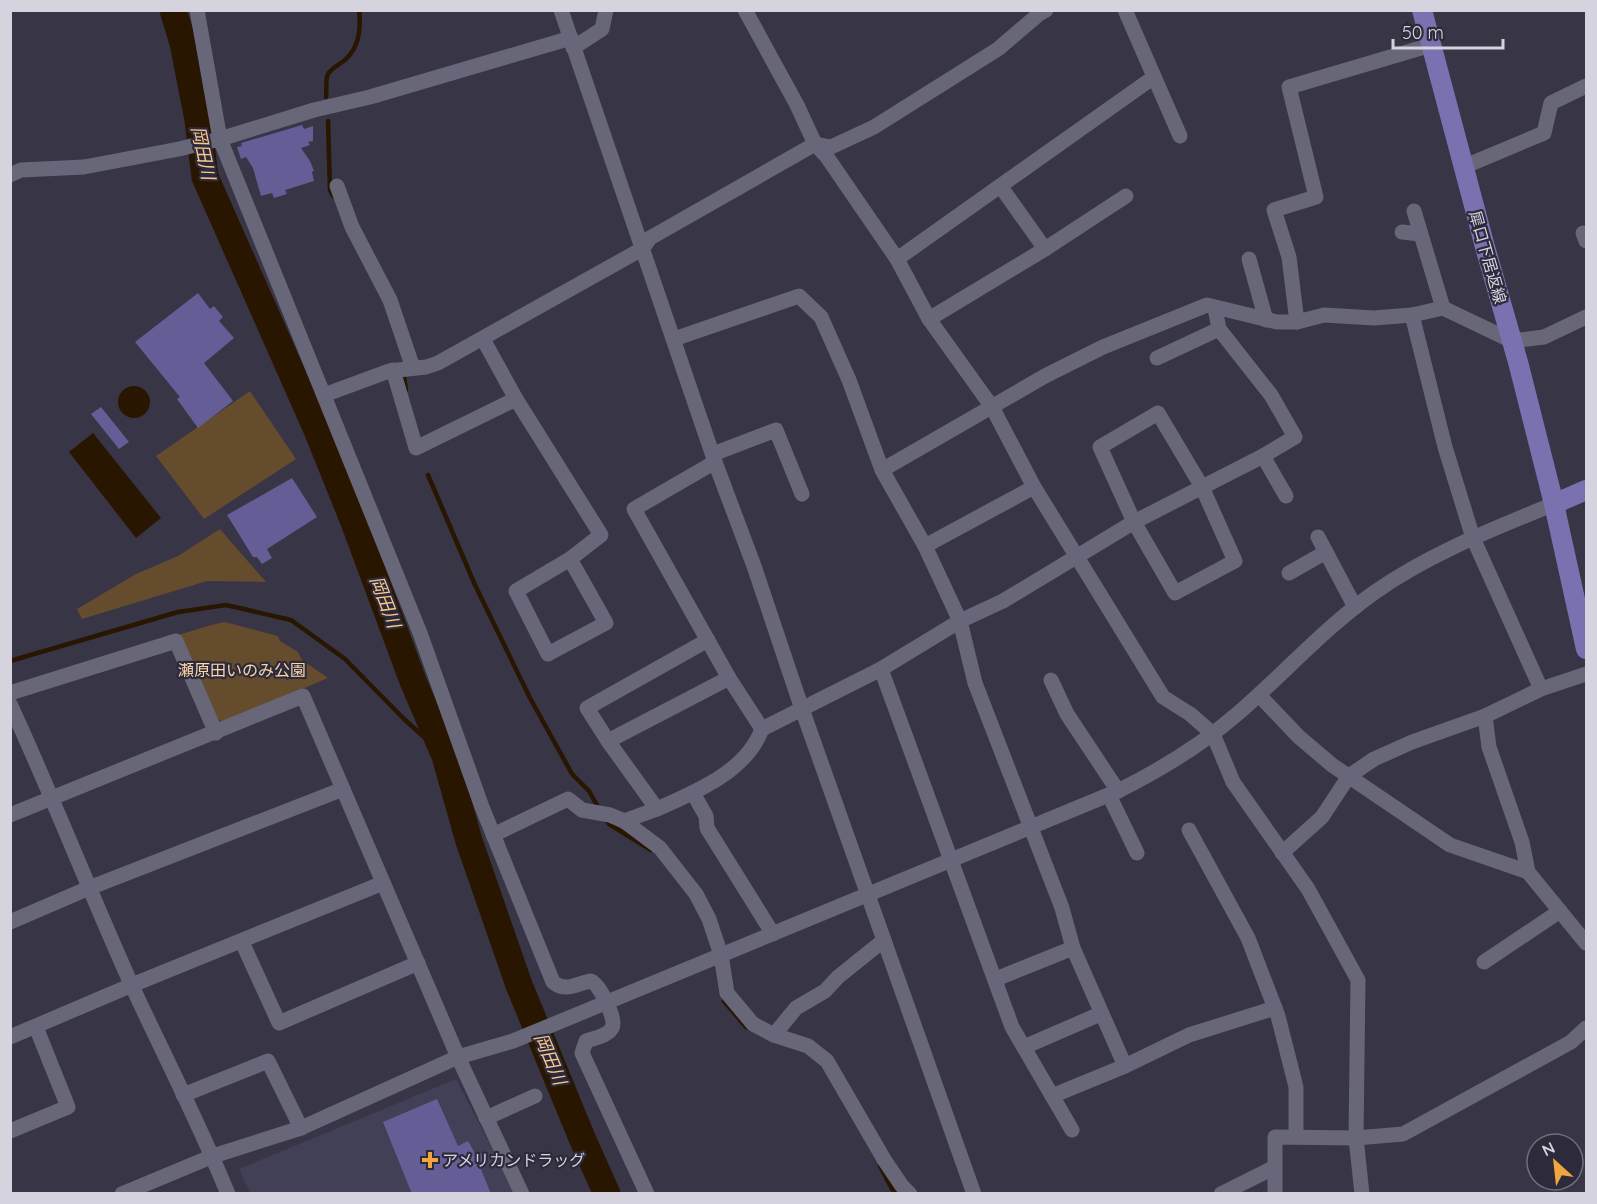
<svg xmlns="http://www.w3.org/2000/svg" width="1597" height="1204" font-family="Quicksand,'Noto Sans JP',sans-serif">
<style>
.built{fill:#424056}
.green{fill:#644c2d}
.water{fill:#291600}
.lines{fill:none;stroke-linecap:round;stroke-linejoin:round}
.stream{stroke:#291600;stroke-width:4.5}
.river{stroke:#291600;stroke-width:27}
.building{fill:#655e96}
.minor{stroke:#686779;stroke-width:15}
.major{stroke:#7a71b1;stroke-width:20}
.poi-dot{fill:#f0a63f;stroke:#2d2b3b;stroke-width:2}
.labels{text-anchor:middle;stroke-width:4.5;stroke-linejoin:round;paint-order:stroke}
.street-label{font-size:16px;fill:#d5d4de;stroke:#2d2b3b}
.park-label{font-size:16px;fill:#fbd6aa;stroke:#2d2b3b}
.poi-label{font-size:16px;fill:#d5d4de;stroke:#2d2b3b;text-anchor:start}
.water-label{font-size:18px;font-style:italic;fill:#f9c88d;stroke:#2d2b3b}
</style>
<rect width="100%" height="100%" fill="#373546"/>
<polygon class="built" points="456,1079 515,1193 250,1193 239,1169"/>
<g class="green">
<polygon points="250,391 296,459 204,519 156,456"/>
<polygon points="220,529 266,582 207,581 82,619 77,609 136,574 178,556"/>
<polygon points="225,622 278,636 280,641 298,652 302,660 328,678 225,722 216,719 178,635 211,625"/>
</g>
<g class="water">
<circle cx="134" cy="402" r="16"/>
<polygon points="93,433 161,518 136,538 69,452"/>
</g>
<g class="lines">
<g class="stream">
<path d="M326,97c1,-7 -1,-17 2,-23 4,-7 13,-10 18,-15 13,-12 15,-32 13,-49"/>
<polyline points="328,121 330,190 333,196"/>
<polyline points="404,377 406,390"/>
<polyline points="428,475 475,585 530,698 572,774 589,791 599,809"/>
<polyline points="10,661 178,612 226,605 291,620 345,659 404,719 445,756"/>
<polyline points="606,820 609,824 651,850"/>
<polyline points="724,1001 746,1027 751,1029"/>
<polyline points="880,1166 892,1189 897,1194"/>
</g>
<polyline class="river" points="173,10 183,43 198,120 205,177 317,430 354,522 413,681 445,756 469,841 519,985 582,1138 607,1194"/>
</g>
<g class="building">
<polygon points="302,125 304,129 313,126 313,141 308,142 310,145 301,148 310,161 314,171 312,172 314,181 285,190 287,194 274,198 272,193 261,196 253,168 246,157 241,159 237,147 242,146 241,143"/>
<polygon points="198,293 210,309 214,306 223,317 219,321 234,338 204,363 233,401 198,428 177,399 180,397 135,342"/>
<polygon points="101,407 129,442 119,449 91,414"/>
<polygon points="292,478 317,517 267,549 272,558 262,564 257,557 253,557 227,515"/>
<polygon points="437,1099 458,1146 468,1141 476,1155 481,1153 486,1164 480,1167 491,1194 412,1194 383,1122"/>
</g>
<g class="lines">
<g class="minor">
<path d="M197,10l23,129 200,494 62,174 71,175c13,11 24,1 38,-1 9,4 26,38 21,47 -4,8 -18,10 -26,13l-4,12 65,141"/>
<polyline points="561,10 715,462 754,566 802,709 974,1194"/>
<polyline points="745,10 797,105 815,144 827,157 897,259 929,319 992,407 1034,487 1163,697 1190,714 1213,734 1233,782 1308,889 1358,980 1356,1138 1362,1194"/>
<polyline points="1125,10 1180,136"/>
<polyline points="573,48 602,29 606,10"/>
<polyline points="1463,167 1544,133 1551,103 1586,86"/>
<polyline points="10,175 21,170 84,167 179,149 220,139 314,110 370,97 571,38"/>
<polyline points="337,186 352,227 390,300 413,368"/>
<polyline points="1001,187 1045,249"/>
<polyline points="1414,211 1443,308"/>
<polyline points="1402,232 1420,234"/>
<polyline points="1583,233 1586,241"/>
<polyline points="897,259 1154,77"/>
<polyline points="1249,259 1266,320"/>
<polyline points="1412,315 1445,447 1473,538 1541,689"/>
<polyline points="929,319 1045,249 1126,196"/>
<polyline points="1297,322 1289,257 1274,210 1316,197 1289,87 1431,45"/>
<polyline points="483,339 516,399 601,535 570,559 516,591 548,654 606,623 570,559"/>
<polyline points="674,339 799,296 821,317 849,380 882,470 925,546 960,621 975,683 1062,908 1073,948 1125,1066 1052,1096"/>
<polyline points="1157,358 1219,329"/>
<polyline points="393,370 416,448 516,399"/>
<polyline points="324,395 389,371 426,367 438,363 642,249 650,238 815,144 831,147 874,127 998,49 1039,14 1046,10"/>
<polygon points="1158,413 1202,487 1235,561 1175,593 1134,522 1100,447"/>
<polyline points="713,454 776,430 802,494"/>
<polyline points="1263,456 1286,496"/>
<polyline points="715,462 634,509 729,678 762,729 881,669 960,621 1003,601 1134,522 1263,456 1295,437 1271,395 1219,329 1215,308"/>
<polyline points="882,470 1045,376 1103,347 1207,305 1277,322 1297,322 1324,315 1374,318 1412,315 1443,308 1512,341 1544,337 1586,317"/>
<polyline points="1318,537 1355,607"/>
<polyline points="925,546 1034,487"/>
<polyline points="1289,573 1326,552"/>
<polyline points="708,640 587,708 608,741 729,678"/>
<polyline points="881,669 1012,1027 1072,1130"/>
<polyline points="1051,680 1067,714 1118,791"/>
<polyline points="10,693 176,641 216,733"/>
<polyline points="1259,695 1299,737 1332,765 1450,845 1528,872"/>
<path d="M10,704c43,93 80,189 122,282 32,69 67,137 96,208"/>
<polyline points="1485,716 1489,747 1522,842 1528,872 1586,943"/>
<path d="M608,741l49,68c38,-17 89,-37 105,-80"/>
<polyline points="693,793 706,816 707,828 773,934"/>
<polyline points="1109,795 1137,853"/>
<polyline points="10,815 303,696 458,1057 522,1194"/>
<polyline points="624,821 657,809"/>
<polyline points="1189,830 1248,938 1278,1016 1296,1087 1296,1137"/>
<polyline points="493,835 568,799 582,810 610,815 624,821 660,848 696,894 709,919 721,955 727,993 753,1024 774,1035 808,1046 827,1061 885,1161 902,1186 910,1194"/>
<polyline points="1282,853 1322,817 1349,776 1374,759 1412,742 1485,716 1541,689 1586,674"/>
<polyline points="10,922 89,888 343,789"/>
<polyline points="242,942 279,1023 418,963"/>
<polyline points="1484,962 1560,911"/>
<polyline points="996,979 1073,948"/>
<polyline points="774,1035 796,1008 825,991 838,977 884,940"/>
<polyline points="10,1037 132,985 383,883"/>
<polyline points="1024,1047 1100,1014"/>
<polyline points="1125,1066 1189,1035 1275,1008"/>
<polyline points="183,1095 268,1061 301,1128"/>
<polyline points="486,1118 535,1096"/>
<polyline points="10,1131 68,1107 36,1027"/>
<polyline points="1275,1167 1275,1194"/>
<path d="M122,1194l91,-38 88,-28 157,-71 55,-16 605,-250c42,-21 82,-45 118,-76 47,-40 88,-87 139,-123 54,-38 118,-63 179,-88"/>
<polyline points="1221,1194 1275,1167 1275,1137 1356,1138 1403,1134 1571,1042 1586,1028"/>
</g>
<g class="major">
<polyline points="1422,10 1485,247 1518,362 1554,504 1586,649"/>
<polyline points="1554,504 1586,490"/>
</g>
</g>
<path class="poi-dot" d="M427 1151h6v6h6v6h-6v6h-6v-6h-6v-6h6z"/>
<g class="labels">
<g class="street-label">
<text transform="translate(1488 257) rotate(74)" y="6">犀口下居返線</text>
</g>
<g class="park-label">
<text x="242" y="676">瀬原田いのみ公園</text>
</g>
<g class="poi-label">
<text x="442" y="1166">アメリカンドラッグ</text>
</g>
<g class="water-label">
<text transform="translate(203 153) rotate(78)" y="6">岡田川</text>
<text transform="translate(385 602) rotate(69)" y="6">岡田川</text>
<text transform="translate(550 1059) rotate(67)" y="6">岡田川</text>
</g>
</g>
<rect width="1597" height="1204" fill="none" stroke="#d5d4de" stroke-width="24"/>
<g transform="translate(1555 1162) rotate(333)"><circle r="28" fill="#2d2b3b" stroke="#706f7c" stroke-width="1.5"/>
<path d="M0-4.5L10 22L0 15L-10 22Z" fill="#f0a63f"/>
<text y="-9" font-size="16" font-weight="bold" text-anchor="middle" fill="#d5d4de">N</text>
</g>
<path d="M1393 39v9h110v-9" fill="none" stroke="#d5d4de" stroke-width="3"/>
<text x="1402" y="39" font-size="18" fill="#d5d4de" stroke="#2d2b3b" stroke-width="4.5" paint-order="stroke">50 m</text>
</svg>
